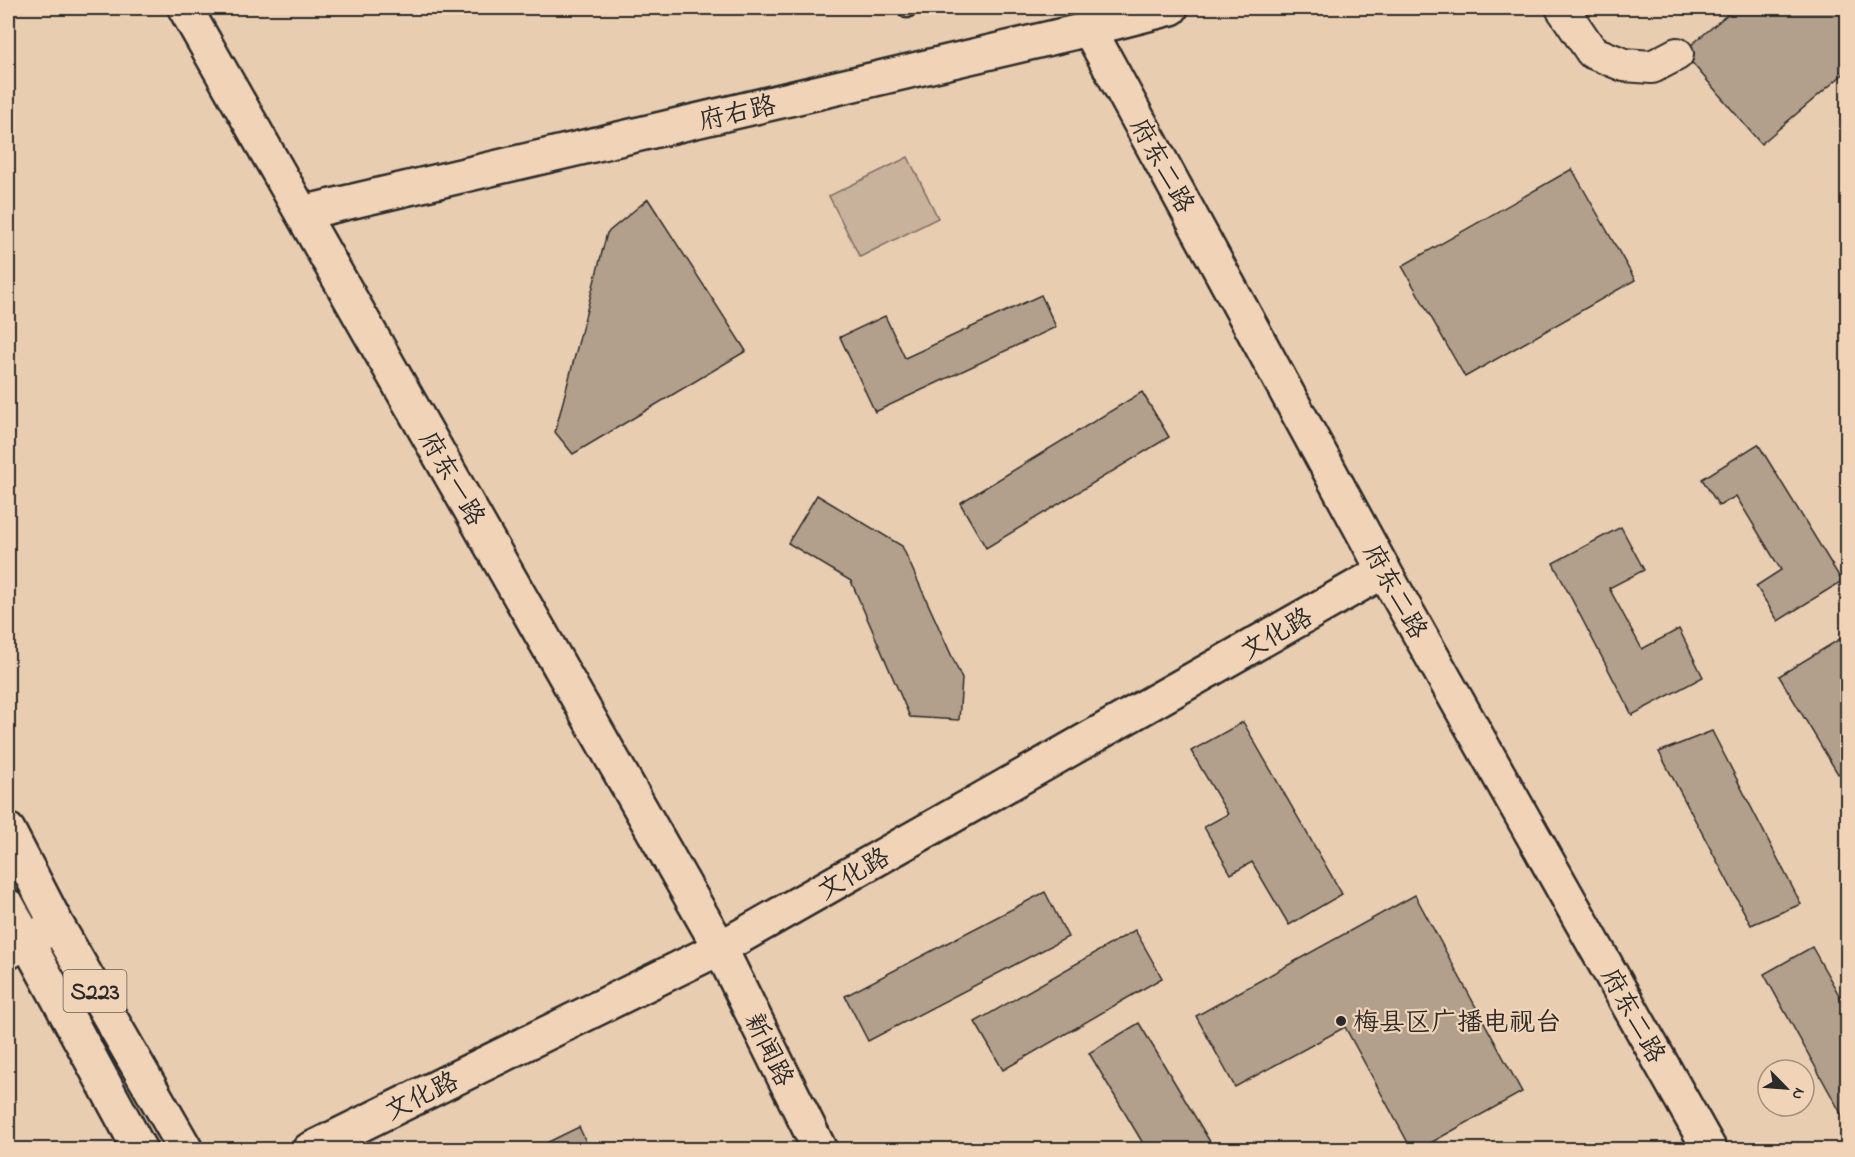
<svg xmlns="http://www.w3.org/2000/svg" width="1855" height="1157" font-family="'Indie Flower','LXGW WenKai TC',sans-serif">
<style>
.green{fill:#c9b29c;stroke:#7a6e64;stroke-width:1.5}
.building{fill:#b3a08c;stroke:#2b2b2b;stroke-width:1.5}
.lines{fill:none;stroke-linecap:round;stroke-linejoin:round}
.lane-casing{stroke:#2b2b2b;stroke-width:21}
.street-casing{stroke:#2b2b2b;stroke-width:36}
.secondary-casing{stroke:#2b2b2b;stroke-width:38}
.primary-casing{stroke:#2b2b2b;stroke-width:38}
.lane{stroke:#f1d4b7;stroke-width:16}
.street{stroke:#f1d4b7;stroke-width:32}
.secondary{stroke:#f1d4b7;stroke-width:33}
.primary{stroke:#f1d4b7;stroke-width:33}
.poi-dot{fill:#2b2b2b;stroke:#f1d4b7;stroke-width:2}
.labels{text-anchor:middle;stroke-width:4.5;stroke-linejoin:round;paint-order:stroke}
.shield{fill:#f1d4b7;stroke:#665e55;stroke-width:1.5}
.shield-label{font-size:24px;font-weight:bold;fill:#2b2b2b}
.street-label{font-size:26px;fill:#2b2b2b;stroke:#f1d4b7}
.poi-label{font-size:26px;fill:#2b2b2b;stroke:#f1d4b7;text-anchor:start}
</style>
<rect width="100%" height="100%" fill="#e9cdb1"/>
<filter id="ink" filterUnits="userSpaceOnUse"><feTurbulence type="fractalNoise" baseFrequency=".0167" numOctaves="2"/><feDisplacementMap in="SourceGraphic" scale="12" xChannelSelector="R" yChannelSelector="G"/><feConvolveMatrix kernelMatrix="1 2 1 2 8 2 1 2 1" color-interpolation-filters="sRGB"/></filter>
<g filter="url(#ink)">
<polygon class="green" points="908,157 938,218 860,257 829,196"/>
<g class="building">
<polygon points="1735,8 1848,8 1848,70 1761,144 1683,52"/>
<polygon points="1572,169 1635,280 1465,377 1402,266"/>
<polygon points="648,199 746,351 573,454 555,432 607,233"/>
<polygon points="1041,295 1056,327 875,412 840,337 885,316 905,358"/>
<polygon points="1142,392 1169,437 986,548 960,503"/>
<polygon points="1758,444 1842,581 1778,621 1756,586 1781,570 1736,496 1719,506 1702,479"/>
<polygon points="817,495 902,546 962,679 959,720 910,717 851,581 788,543"/>
<polygon points="1621,527 1644,570 1609,588 1642,649 1679,629 1703,677 1632,715 1553,563"/>
<polygon points="1848,634 1848,767 1838,774 1779,676"/>
<polygon points="1243,722 1342,894 1289,925 1252,862 1231,874 1204,827 1228,814 1191,751"/>
<polygon points="1712,731 1801,904 1751,925 1659,752"/>
<polygon points="1045,892 1068,937 868,1041 845,996"/>
<polygon points="1415,895 1522,1092 1418,1150 1412,1150 1345,1027 1235,1087 1196,1016"/>
<polygon points="1135,930 1162,978 1003,1070 975,1022"/>
<polygon points="1812,947 1848,1011 1848,1126 1764,974"/>
<polygon points="1139,1023 1215,1150 1147,1150 1089,1053"/>
<polygon points="579,1127 590,1150 532,1150"/>
</g>
<g class="lines">
<defs>
<polyline id="lane" points="907,8 907,9"/>
<polyline id="street" points="1562,8 1592,52 1624,65 1652,67 1677,54"/>
<g id="secondary">
<polyline points="185,8 720,948 820,1150"/>
<polyline points="1089,29 1384,571 1710,1150"/>
<polyline points="302,213 1089,29 1171,8"/>
<polyline points="8,952 53,927"/>
<polyline points="309,1150 720,948 1384,571"/>
</g>
<g id="primary">
<polyline points="8,830 57,925 186,1150"/>
<polyline points="8,906 140,1150"/>
</g>
</defs>
<use href="#lane" class="lane-casing"/>
<use href="#street" class="street-casing"/>
<use href="#secondary" class="secondary-casing"/>
<use href="#primary" class="primary-casing"/>
<use href="#lane" class="lane"/>
<use href="#street" class="street"/>
<use href="#secondary" class="secondary"/>
<use href="#primary" class="primary"/>
</g>
</g>
<circle class="poi-dot" cx="1341" cy="1021" r="6"/>
<g class="labels">
<rect class="shield" x="63.5" y="970" width="63" height="42" rx="4.5"/>
<g class="shield-label">
<text x="95" y="999">S223</text>
</g>
<g class="street-label">
<text transform="translate(737 112) rotate(-13)" y="9">府右路</text>
<text transform="translate(1163 165) rotate(61)" y="9">府东二路</text>
<text transform="translate(453 478) rotate(60)" y="9">府东一路</text>
<text transform="translate(1396 591) rotate(61)" y="9">府东二路</text>
<text transform="translate(1276 633) rotate(-30)" y="9">文化路</text>
<text transform="translate(853 873) rotate(-30)" y="9">文化路</text>
<text transform="translate(1634 1015) rotate(61)" y="9">府东二路</text>
<text transform="translate(770 1049) rotate(64)" y="9">新闻路</text>
<text transform="translate(421 1095) rotate(-26)" y="9">文化路</text>
</g>
<g class="poi-label">
<text x="1353" y="1030">梅县区广播电视台</text>
</g>
</g>
<rect width="1855" height="1157" fill="none" stroke="#f1d4b7" stroke-width="30"/>
<rect x="15" y="15" width="1825" height="1127" fill="none" stroke="#2b2b2b" stroke-width="2" filter="url(#ink)"/>
<g transform="translate(1786 1088) rotate(115)"><circle r="28" fill="#f1d4b7" stroke="#a2907f" stroke-width="1.5"/>
<path d="M0-4.5L10 22L0 15L-10 22Z" fill="#2b2b2b"/>
<text y="-9" font-size="16" font-weight="bold" text-anchor="middle" fill="#2b2b2b">N</text>
</g>
</svg>
